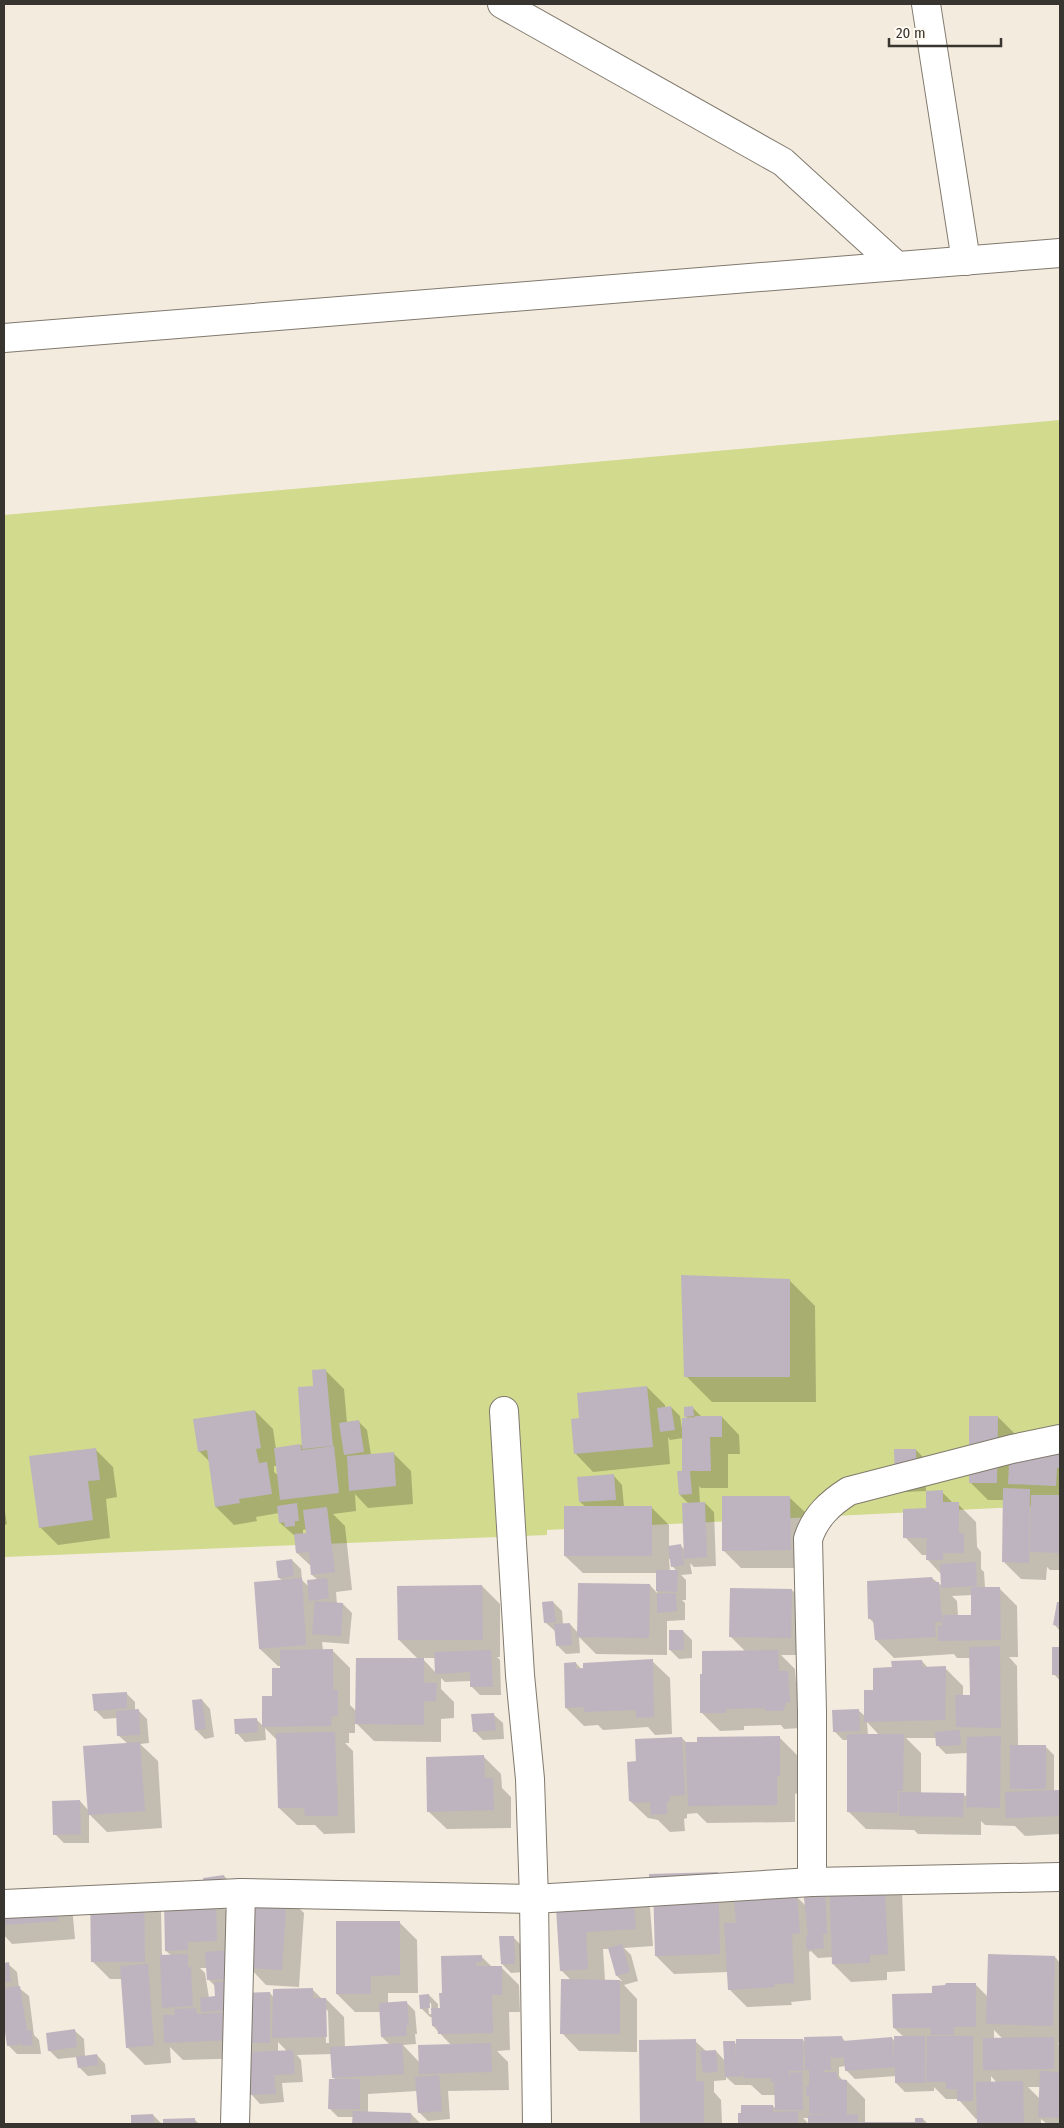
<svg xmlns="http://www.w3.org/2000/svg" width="1064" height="2128" font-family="'Fira Sans Condensed',sans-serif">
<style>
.green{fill:#d1da8d}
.shadow{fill:#0003;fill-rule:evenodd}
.building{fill:#beb4bf}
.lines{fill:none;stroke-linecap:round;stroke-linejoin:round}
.minor-casing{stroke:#80796d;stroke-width:30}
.highway-casing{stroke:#80796d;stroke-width:30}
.minor{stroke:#fff;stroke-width:28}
.highway{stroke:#fff;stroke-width:28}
</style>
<rect width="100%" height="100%" fill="#f3ebde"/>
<polygon class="green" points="1060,420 1060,1505 547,1530 547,1535 4,1557 4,515"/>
<g class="shadow">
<polygon points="789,1280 815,1306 816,1402 712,1402 686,1376"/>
<path d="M326,1371l18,18 3,34 12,-1 8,8 4,25 22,-2 18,18 2,33 -45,4 -13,-14 1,17 -23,3 12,12 7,64 -16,2 1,12h6l9,9 -3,31 -27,-2 1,8h9l18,18v37l6,6 63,-51 -20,-20 83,-54 18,18v53h-3l3,3 1,35h-21l-9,-9v-5l-26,1 -4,-4v11l13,13v16l-13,1v23l-67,-1 -19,-19v11h-6v10h-4l8,8 2,82 -31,1 -9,-9h-18l-18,-17 -1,-67 -13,-13 1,12 -21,2 -8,-9 19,-14 7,7 18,-57v-3h-3l-18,-17 23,-68 -4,-3 13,-18 9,9 1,11 7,7 9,-7 -6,-5v-8l-15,-14 -2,-17 -15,-13 -1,-10 -23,4 1,4 -23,4 -18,-18 -6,-45 -11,-11 56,-40 18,18 3,20 27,-4 12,-58zM274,1466h3l2,10 -5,-4zM307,1529l1,5h-5v-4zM422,1658h14v15z"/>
<path d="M647,1387l18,18v3l6,-1 9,9 2,13 6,-10 -2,-3 7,-8 9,9h20l17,18 1,19h-12v34h-27l-2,-2 1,18 5,-1 9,9 2,54 -22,1 -4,-4 2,11 -11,1 5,5v20h-4l3,3v17l-18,1v34l-71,-1 -17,-17 1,16 -14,1 -9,-9 -1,-13 -10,-9 -2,-20 9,-1 9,9 1,14 7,-1 8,9 72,-48 7,8v-20h-74l-18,-17 21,-49 -6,-5 34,-26 8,9 2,22h27l18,18v22l11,-2 5,5 4,-46 -9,-9 5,-23 -2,-34 -13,2 -2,-3 2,27 -77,8 -17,-18 5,-35zM669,1559h2l1,7 5,5h-7z"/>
<polygon points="998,1417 1016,1435 1060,1449 1060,1570 1050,1570 1047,1567 1046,1580 1021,1579 1003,1561 1004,1500 988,1500 970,1482"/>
<polygon points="95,1449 113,1467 117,1497 106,1499 110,1538 58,1545 40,1527"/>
<polygon points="916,1450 925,1459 926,1491 905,1492 896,1483"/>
<path d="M942,1492l12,12h4l18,18 1,25 4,5v17l3,3 1,16h14l18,18 1,51h-9l8,9 1,80h27l9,9v36h6v43l-35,2 -10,-10 -30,-1 -4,-4v14l-63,-1 -4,-4 -48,-1 -18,-18v-71h-5l-8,-8 23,-22 8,7 8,-26 19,-22 29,-8 6,7h17l18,18v10h8v-38h-14l-3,-4 -60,4 -18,-18 -1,-16 -5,-5 62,-41 10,8 -1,-12 -13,-14v-5h-6l-17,-18zM972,1595v21h-14l-1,-15 -5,-5zM867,1722l13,14h-12zM906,1738h30l1,7 9,9 22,-1v45l-5,-4 -42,-1v-40z"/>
<polygon points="790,1498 808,1515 808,1568 741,1568 723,1550"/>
<polygon points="4,1506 7,1524 4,1525"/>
<polygon points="792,1590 810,1608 808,1655 781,1655 795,1669 796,1681 805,1690 801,1728 784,1729 781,1725 744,1726 744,1730 720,1731 702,1713 745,1651 730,1636"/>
<polygon points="1058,1603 1060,1604 1060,1631 1054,1624"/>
<polygon points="683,1631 692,1640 692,1658 679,1659 670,1650"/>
<polygon points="1054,1648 1060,1648 1060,1681 1054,1674"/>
<polygon points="652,1661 670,1678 672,1734 655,1735 648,1727 603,1730 598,1725 584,1726 566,1708 565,1664 576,1663 582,1670"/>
<polygon points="126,1693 135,1702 135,1711 138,1710 147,1719 149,1743 140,1744 158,1761 162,1828 107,1832 89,1814 89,1843 64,1843 55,1834 80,1801 88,1810 128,1744 118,1735 117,1718 104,1719 95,1710"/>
<polygon points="202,1700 210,1709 214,1737 205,1739 196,1730 193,1701"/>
<polygon points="494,1715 503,1723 504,1739 483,1740 474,1731"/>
<polygon points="779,1737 797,1755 798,1793 795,1794 795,1822 707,1823 697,1813 687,1814 687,1818 684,1819 685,1831 670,1832 658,1820 648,1818 630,1801 637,1762 682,1738 687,1743"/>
<polygon points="484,1757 501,1774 502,1788 511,1797 511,1828 447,1829 429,1812"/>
<polygon points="718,1873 735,1891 797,1897 806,1906 804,1891 902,1891 905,1971 887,1972 887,1980 851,1982 833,1964 833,1957 818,1958 811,1951 809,1952 811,2000 791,2002 792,2005 747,2007 729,1989 728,1972 674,1974 656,1956"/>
<path d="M224,1876l9,9 -12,20 12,13 8,100 29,-25 4,5 38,-9 10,10h4l18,18 1,31 45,-3 -8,-8 -1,-25h-26l-18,-18 62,-72 18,18 1,53h-30v11l18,-2 9,9 2,23h-2l1,10 -13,1 16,17 32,-17 -18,-19 -1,-9h-2l-9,-9 8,-13 9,9v5h3l2,-14 38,-39 11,11h9l18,18 1,27h-11l1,38 -13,1 11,11 1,28 -61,1 2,28 -22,2 -9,-9 -2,-21 -49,3v18l43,2 10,10h-67v-7h-16l-9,-9 7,-28 -3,-3 -1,-23 -35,1 4,5 2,22 -21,1 2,19 -24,2 -8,-9 -2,-37 -67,2 -13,-13 1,16 -26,2 -18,-18 -5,-68h-12l-18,-18 51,-68 18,18 1,46 10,-1 -6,-5zM200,1968h7l1,11 8,8 1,10 -8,1 -4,-25zM428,2003h3l1,11h-3zM325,2008l3,3 1,32h-3zM278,2042l9,9 -9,1z"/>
<path d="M633,1890l17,18 3,38 -29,2 7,7 7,26 -14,4 13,14v53l-58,-1 -17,-18 9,-53 -10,-10 -5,-75zM603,1949h7l7,27 5,5h-17z"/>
<polygon points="4,1892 72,1906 75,1939 12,1944 4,1935"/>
<polygon points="286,1896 304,1913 299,1987 266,1985 249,1967"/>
<polygon points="513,1937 522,1946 523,1972 511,1973 502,1964"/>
<path d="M1055,1957l5,6v80h-2l2,3v78h-13l-6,-5v5h-63v-5h-2l-18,-20h-12l-12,-12v4l-29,1 -9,-9v-7l-41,3 -9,-9v-4l-7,1v9l4,5h4l18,18v25l51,-1 7,-4 5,5h-118v-6h-7l6,6h-70v-10l34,-8 3,3v-14h-14l-11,-10h-16l-9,-8v3l-12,1v11l7,8 1,24h-81l-1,-83h55l12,11 9,-1 9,10 9,-19 3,3 66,-5 2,3 37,-5 4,4 46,-4 3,4 9,-5 -10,-9 39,-34 42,-10 13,13zM994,2030l9,9h-9zM991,2076l6,7h-6zM1028,2087h12v12z"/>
<polygon points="4,1964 8,1964 17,1972 19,1988 29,1996 34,2035 39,2040 41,2054 17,2054 8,2045 4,2016"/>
<polygon points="75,2031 84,2039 85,2057 97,2055 105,2064 106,2074 88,2076 79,2067 77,2057 58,2059 49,2050"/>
<polygon points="153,2115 162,2124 133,2124 132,2116"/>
<polygon points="194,2119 199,2124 164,2124 164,2120"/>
</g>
<g class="building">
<polygon points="681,1275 790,1279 790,1377 684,1377"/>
<polygon points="326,1369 333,1446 302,1449 298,1387 313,1386 312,1370"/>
<polygon points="647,1386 653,1447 574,1454 571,1419 579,1418 577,1393"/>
<polygon points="671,1406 675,1430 660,1432 657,1408"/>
<polygon points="693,1406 694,1416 684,1417 684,1407"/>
<polygon points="255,1410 261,1448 256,1449 259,1463 267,1462 272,1494 239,1499 240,1503 215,1507 207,1450 198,1452 193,1419"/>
<polygon points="695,1416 722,1416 722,1437 710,1437 711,1471 690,1471 692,1494 679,1495 677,1471 682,1471 682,1418 695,1417"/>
<polygon points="969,1416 998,1416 997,1483 969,1483"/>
<polygon points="359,1420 364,1452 344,1455 339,1423"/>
<polygon points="1010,1443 1060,1448 1060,1468 1057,1468 1056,1486 1008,1484"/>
<polygon points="300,1444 302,1452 302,1450 334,1446 339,1493 280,1500 274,1448"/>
<polygon points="96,1448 100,1480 88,1481 93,1520 39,1528 29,1456"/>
<polygon points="894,1449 916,1449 917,1483 895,1484"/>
<polygon points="394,1452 396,1486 349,1491 347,1456"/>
<polygon points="614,1474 616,1500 579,1502 577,1477"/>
<polygon points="1003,1488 1030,1489 1029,1563 1002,1562"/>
<polygon points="943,1490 943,1502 959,1502 959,1533 964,1533 964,1553 943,1553 943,1560 926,1560 927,1538 903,1538 903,1509 926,1508 926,1491"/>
<polygon points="1031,1495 1060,1495 1060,1553 1030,1552"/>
<polygon points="722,1496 790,1496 791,1550 722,1551"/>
<polygon points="705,1502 707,1557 684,1559 682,1503"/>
<polygon points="297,1503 299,1521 295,1521 295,1526 285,1527 284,1522 279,1523 277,1506"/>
<rect x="564" y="1506" width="88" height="50"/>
<polygon points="327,1507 335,1572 311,1575 309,1552 296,1553 294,1534 306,1533 303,1510"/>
<polygon points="681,1544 684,1565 671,1567 668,1546"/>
<polygon points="292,1559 294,1576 278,1578 276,1561"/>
<polygon points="976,1562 977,1586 941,1588 940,1564"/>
<polygon points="656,1570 678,1570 677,1592 656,1591"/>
<polygon points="932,1577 933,1582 939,1582 942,1622 935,1622 936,1637 875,1640 873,1619 868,1619 867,1581"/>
<polygon points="302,1578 306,1645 259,1649 254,1582"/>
<polygon points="327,1578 329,1598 309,1601 307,1580"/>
<polygon points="578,1583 650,1584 649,1638 577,1637"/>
<polygon points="482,1585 483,1640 398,1640 397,1586"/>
<polygon points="971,1587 1000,1587 1001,1640 938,1641 938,1625 942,1626 943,1615 971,1615"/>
<polygon points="730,1588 792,1589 791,1638 729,1637"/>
<polygon points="676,1593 677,1611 657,1613 657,1594"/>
<polygon points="315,1601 343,1603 341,1636 312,1634"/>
<polygon points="553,1601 556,1622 544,1623 542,1602"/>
<polygon points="1057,1602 1060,1602 1060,1626 1053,1625"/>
<polygon points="570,1623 572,1645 556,1646 554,1624"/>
<polygon points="669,1630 683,1630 684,1650 669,1650"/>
<polygon points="1000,1646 1001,1728 956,1727 955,1695 970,1695 969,1647"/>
<rect x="1052" y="1647" width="8" height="28"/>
<polygon points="333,1649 333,1690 338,1690 338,1716 332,1716 331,1726 262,1727 262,1696 272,1696 272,1668 280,1668 280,1650"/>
<polygon points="491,1650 493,1687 470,1687 470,1672 435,1674 434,1652"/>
<polygon points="778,1650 779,1671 788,1671 790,1703 786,1702 783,1711 765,1711 765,1708 726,1709 726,1713 700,1713 700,1674 702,1674 702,1651"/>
<polygon points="356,1658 424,1658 424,1683 437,1683 436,1701 424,1701 424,1725 355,1724"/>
<polygon points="653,1659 654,1717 636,1718 636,1710 584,1712 584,1707 565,1708 564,1663 576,1662 576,1669 583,1668 583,1663"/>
<polygon points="922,1660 922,1667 946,1666 945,1720 864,1722 864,1690 873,1690 873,1668 892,1667 891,1661"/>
<polygon points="127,1692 127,1708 94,1711 92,1694"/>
<polygon points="202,1699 206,1729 195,1730 192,1700"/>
<polygon points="139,1709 140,1735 117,1736 116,1711"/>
<polygon points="859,1709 860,1731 833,1732 832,1710"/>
<polygon points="494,1713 496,1730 473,1732 471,1714"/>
<polygon points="257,1718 258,1732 235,1734 234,1719"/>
<polygon points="960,1730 961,1745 936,1746 935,1732"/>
<polygon points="335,1732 338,1816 305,1816 304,1808 278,1808 276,1733"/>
<polygon points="847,1734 904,1734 903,1791 898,1791 898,1813 847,1812"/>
<polygon points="780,1736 780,1776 777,1776 777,1805 688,1806 685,1742 697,1742 697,1737"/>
<polygon points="1001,1736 1000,1808 966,1807 967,1737"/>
<polygon points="682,1737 685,1795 670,1796 670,1801 667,1801 667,1814 651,1815 650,1802 633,1803 632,1801 629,1801 627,1762 636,1761 635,1739"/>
<polygon points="140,1742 145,1811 88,1815 83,1746"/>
<rect x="1010" y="1745" width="36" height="44"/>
<polygon points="484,1755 485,1778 493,1778 494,1810 427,1812 426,1757"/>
<polygon points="1060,1790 1060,1816 1006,1818 1005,1792"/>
<polygon points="899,1792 964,1793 963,1817 899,1816"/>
<polygon points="80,1800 81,1834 53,1835 52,1801"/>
<polygon points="718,1872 720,1954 655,1956 653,1884 649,1884 649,1874"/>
<polygon points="884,1872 888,1954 870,1955 870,1963 832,1964 829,1875"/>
<polygon points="224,1875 227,1895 206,1897 203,1878"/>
<polygon points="55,1887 58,1921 4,1925 4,1891"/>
<polygon points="825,1888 827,1934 823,1934 824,1948 808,1950 806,1948 806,1935 808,1935 803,1889"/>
<polygon points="633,1889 636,1929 586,1932 588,1969 560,1971 555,1893"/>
<polygon points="90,1892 144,1892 145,1962 91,1962"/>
<polygon points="252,1892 287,1894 282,1970 247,1968"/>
<polygon points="797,1896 800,1933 792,1934 794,1983 774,1984 775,1987 728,1990 724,1923 736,1923 734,1900"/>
<polygon points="216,1899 217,1941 188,1942 188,1950 165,1951 164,1900"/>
<polygon points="336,1921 400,1921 400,1975 371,1976 371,1994 336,1994"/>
<polygon points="499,1936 514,1936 515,1964 501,1964"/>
<polygon points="622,1944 630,1972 616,1976 608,1948"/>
<polygon points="231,1950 232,1979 207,1980 205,1952"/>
<polygon points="188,1954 188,1967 191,1967 193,2006 162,2008 160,1955"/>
<polygon points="988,1954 1055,1956 1053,2026 986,2024"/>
<polygon points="482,1955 482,1962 476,1962 476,1966 502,1966 502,1995 492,1995 493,2033 438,2034 437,2026 432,2026 431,2008 440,2008 439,1993 442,1993 441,1956"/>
<polygon points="9,1962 11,1982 4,1982 4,1963"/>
<polygon points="148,1964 154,2045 126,2048 120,1966"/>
<polygon points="561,1979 620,1980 620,2034 560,2034"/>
<polygon points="230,1981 233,2010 201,2012 200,1998 215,1996 214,1982"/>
<polygon points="946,1983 976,1983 976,2027 954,2027 954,2035 931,2035 931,2028 893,2028 892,1994 932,1993 932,1986 945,1985"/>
<polygon points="20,1986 27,2031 31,2030 33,2045 22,2046 22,2044 7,2046 4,2025 4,1988"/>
<polygon points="313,1988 313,1998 326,1998 327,2037 272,2038 273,1989"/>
<polygon points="270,1992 270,2043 242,2043 242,1993"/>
<polygon points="429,1994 430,2008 420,2009 419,1995"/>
<polygon points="407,2001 409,2026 406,2025 407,2036 381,2037 379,2003"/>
<polygon points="196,2008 197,2014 232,2012 233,2040 164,2043 163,2015 175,2015 174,2009"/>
<polygon points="75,2029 77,2047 48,2051 46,2033"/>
<polygon points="842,2036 843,2041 892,2037 894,2063 894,2036 925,2036 925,2083 895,2083 895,2067 845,2071 844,2057 831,2058 830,2048 831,2070 824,2070 823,2072 837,2072 837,2079 847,2080 847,2115 858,2114 858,2124 808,2124 808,2115 839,2114 809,2114 809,2096 806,2096 806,2087 809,2086 809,2070 805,2070 804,2037"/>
<polygon points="927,2036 973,2036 973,2101 957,2101 957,2089 946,2089 946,2082 926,2082"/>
<polygon points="1054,2037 1054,2069 983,2070 983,2038"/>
<polygon points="696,2039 696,2081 704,2081 704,2124 640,2124 639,2040"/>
<polygon points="736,2039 803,2039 803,2071 789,2071 789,2082 790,2073 802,2072 803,2110 775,2110 774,2082 784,2081 771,2082 771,2078 743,2078 743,2072 742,2072 742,2076 725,2077 723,2041 735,2041 736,2065"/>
<polygon points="402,2043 404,2074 332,2078 330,2047"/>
<polygon points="491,2043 492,2072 419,2074 418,2045"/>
<polygon points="293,2050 295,2074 274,2075 276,2094 250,2095 248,2052"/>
<polygon points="716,2050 718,2072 703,2073 700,2051"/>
<polygon points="97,2054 98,2065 78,2068 76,2057"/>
<polygon points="1040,2071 1060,2072 1060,2118 1038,2117"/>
<polygon points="439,2075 442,2111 418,2113 415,2077"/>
<polygon points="329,2079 360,2079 360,2109 328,2109"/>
<polygon points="1023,2081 1024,2124 977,2124 976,2082"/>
<polygon points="741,2105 773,2105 773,2112 798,2111 798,2124 738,2124 738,2113 741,2113"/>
<polygon points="353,2111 411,2113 411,2124 352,2124"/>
<polygon points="153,2114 154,2124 131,2124 131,2115"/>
<polygon points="195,2118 195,2124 163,2124 163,2119"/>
<polygon points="915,2118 923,2118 923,2124 859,2124 859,2122 915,2122"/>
</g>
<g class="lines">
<defs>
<g id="minor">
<polyline points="502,4 783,162 897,266"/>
<polyline points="926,4 966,261"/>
<polyline points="504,1411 520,1675 530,1779 534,1899 537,2124"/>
<path d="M812,1882v-170l-4,-173c7,-22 22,-36 41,-48l163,-42 48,-10"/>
<polyline points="4,1904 241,1893 534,1899 812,1882 1060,1877"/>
<polyline points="235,2124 241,1893"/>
</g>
<polyline id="highway" points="4,338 1060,253"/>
</defs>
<use href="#minor" class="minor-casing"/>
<use href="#highway" class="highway-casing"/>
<use href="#minor" class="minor"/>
<use href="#highway" class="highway"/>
</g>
<rect width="1064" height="2128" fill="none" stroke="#38342f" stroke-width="10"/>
<path d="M889 38v8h112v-8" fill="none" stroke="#38342f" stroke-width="2.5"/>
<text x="896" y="38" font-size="15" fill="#38342f" stroke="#fef9f1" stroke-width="4" paint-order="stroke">20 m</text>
</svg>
